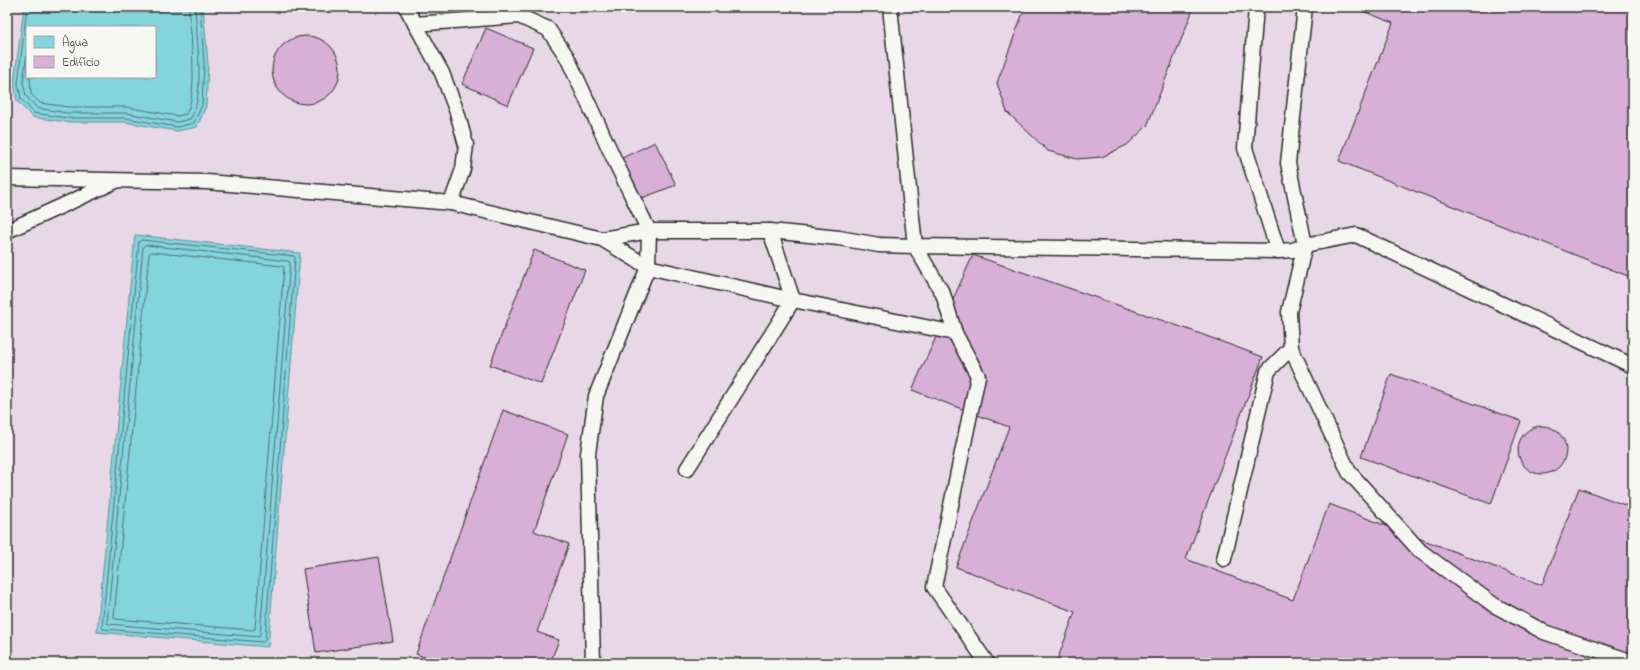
<svg xmlns="http://www.w3.org/2000/svg" width="1640" height="670" font-family="'Indie Flower',sans-serif">
<style>
.built{fill:#e8d7e6;fill-rule:evenodd}
.water{fill:#84d4de;stroke:#609096;fill-rule:evenodd}
.lines{fill:none;stroke-linecap:round;stroke-linejoin:round}
.shore{stroke:#4f6f73;stroke-width:1}
.building{fill:#d7afd7;stroke:#2b2b2b}
.lane-casing{stroke:#2b2b2b;stroke-width:17}
.lane{stroke:#f6f6f2;stroke-width:14}
</style>
<rect width="100%" height="100%" fill="#f0e8ed"/>
<filter id="ink" filterUnits="userSpaceOnUse"><feTurbulence type="fractalNoise" baseFrequency=".025" numOctaves="2"/><feDisplacementMap in="SourceGraphic" scale="8" xChannelSelector="R" yChannelSelector="G"/><feConvolveMatrix kernelMatrix="1 2 1 2 8 2 1 2 1" color-interpolation-filters="sRGB"/></filter>
<g filter="url(#ink)">
<path class="built" d="M7,7h1626v656h-1626zM27,27h128v50h-128z"/>
<g class="water">
<path d="M24,7h179l5,56 -2,43 -9,21 -20,4 -53,-9h-58l-34,-5 -15,-16 -3,-18zM27,27h128v50h-128z"/>
<polygon points="135,235 300,253 268,647 97,632"/>
</g>
<g class="lines">
<g class="shore">
<polyline points="27,7 18,83 21,99 34,113 67,118 125,118 177,127 194,123 202,105 204,63 200,7"/>
<path d="M27,52l-4,30 3,14 11,12 30,5h59l51,9 13,-3c16,-21 6,-85 5,-112"/>
<path d="M30,77l1,17 9,9 28,4h58l51,9 9,-2c13,-21 4,-82 3,-107"/>
<polygon points="141,240 294,256 295,258 265,640 263,642 103,629 102,627 139,242"/>
<polygon points="146,245 288,261 290,262 260,635 259,637 109,624 107,623 143,247"/>
<polygon points="151,252 282,266 284,267 255,629 253,630 115,619 114,617 149,254"/>
</g>
</g>
<g class="building">
<polygon points="1025,7 1194,7 1147,126 1127,145 1102,157 1077,159 1048,151 1007,112 997,83"/>
<polygon points="1353,7 1633,7 1633,278 1339,161 1393,23"/>
<polygon points="486,28 533,48 508,105 462,84"/>
<circle cx="306" cy="70" r="34"/>
<polygon points="655,142 676,185 642,198 620,159"/>
<polygon points="534,250 585,270 541,384 490,365"/>
<polygon points="973,255 1190,330 1263,357 1186,559 1293,600 1329,504 1542,585 1579,488 1633,508 1633,663 1056,663 1075,612 956,567 1009,427 912,390"/>
<polygon points="1391,374 1521,421 1491,504 1361,457"/>
<polygon points="503,410 568,434 534,531 569,544 537,632 559,640 550,663 441,663 416,654"/>
<circle cx="1542" cy="450" r="24"/>
<polygon points="379,557 393,641 316,653 303,569"/>
</g>
<g class="lines">
<defs>
<g id="lane">
<polyline points="890,7 915,246 1278,251 1293,250 1305,245 1356,235 1633,366"/>
<polyline points="1256,7 1245,148 1278,251"/>
<polyline points="1305,7 1288,163 1305,245 1289,312 1291,348 1349,472 1420,551 1494,605 1544,632 1633,662"/>
<polyline points="415,24 519,16 548,29 567,57 615,161 649,231 770,231 839,238 879,245 915,246 943,294 955,333"/>
<polyline points="7,178 207,182 451,203 463,169 466,145 457,112 442,73 406,7"/>
<polyline points="451,203 602,239 648,267 649,231 602,239"/>
<polyline points="7,231 114,182"/>
<polyline points="687,469 793,300 770,231"/>
<polyline points="1224,559 1268,371 1291,348"/>
<polyline points="593,663 588,454 596,396 648,267 793,300 955,333 978,376 934,587 987,663"/>
</g>
</defs>
<use href="#lane" class="lane-casing"/>
<use href="#lane" class="lane"/>
</g>
</g>
<rect width="1640" height="670" fill="none" stroke="#f6f6f2" stroke-width="24"/>
<rect x="12" y="12" width="1616" height="646" fill="none" stroke="#2b2b2b" stroke-width="1.5" filter="url(#ink)"/>
<rect x="26" y="26" width="130" height="52" fill="#f6f6f2" stroke="#a5a5a2"/>
<rect x="34" y="36" width="20" height="12" fill="#84d4de" stroke="#a5a5a2"/>
<text x="62" y="46" font-size="12" fill="#2b2b2b">Água</text>
<rect x="34" y="56" width="20" height="12" fill="#d7afd7" stroke="#a5a5a2"/>
<text x="62" y="66" font-size="12" fill="#2b2b2b">Edifício</text>
</svg>
